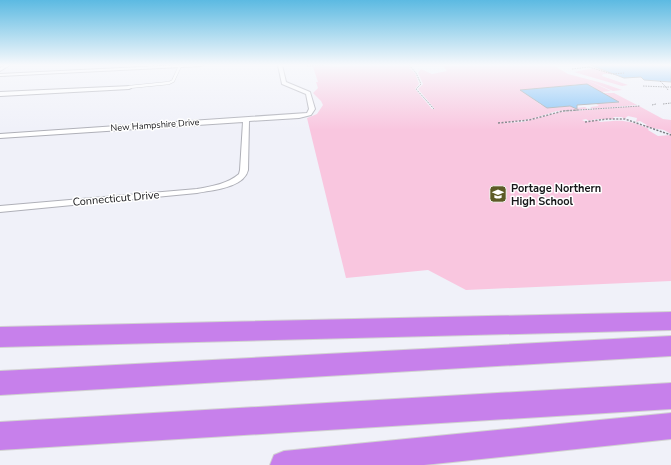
<svg xmlns="http://www.w3.org/2000/svg" width="671" height="465" font-family="'Nunito Sans',sans-serif">
<style>
.green{fill:#f9c6df}
.building{fill:#85c3f7;stroke:#9da3a9}
.lines{fill:none;stroke-linecap:round;stroke-linejoin:round}
.lane-casing{stroke:#afb0b8;stroke-width:3.5}
.street-casing{stroke:#afb0b8;stroke-width:2}
.highway-casing{stroke:#d1d1d1;stroke-width:2}
.path-far1{stroke:#7b7c81;stroke-width:1;stroke-dasharray:1.5 1;stroke-linecap:butt}
.path{stroke:#7b7c81;stroke-width:1.5;stroke-dasharray:2 1.5;stroke-linecap:butt}
.lane{stroke:#fff;stroke-width:2.5}
.street{fill:#fff;fill-rule:evenodd}
.highway{fill:#c780eb;fill-rule:evenodd}
.labels{text-anchor:middle;stroke-width:3;stroke-linejoin:round;paint-order:stroke}
.far-street-label{font-size:9px;fill:#17171a;stroke:#fff}
.poi-label{font-size:11px;font-weight:bold;fill:#17171a;stroke:#fff;text-anchor:start}
.street-label{font-size:11px;fill:#17171a;stroke:#fff}
</style>
<rect width="100%" height="100%" fill="#f0f1f9"/>
<g class="green">
<path d="M327,65h5l1,2 22,-2h53l3,3h-2l6,5 4,11 -4,5 17,20h3l-17,-20 5,-5 -5,-11 3,-4 11,5 15,-3 -4,-5h15l2,-1h93l15,9 34,9 20,7 -9,1 -28,-12 26,12 -10,1 -8,-5 -12,-3 -60,6 20,15 12,3 16,-2 6,2 10,-1 3,2 -31,2 -26,8 -31,4 23,-1 37,-10 79,-6 24,13 8,1v14l-7,-4 -17,-3 -2,-1 2,-1 -7,-4 -4,1 1,-4 -9,-2 -4,3 -2,-2h-9l2,2h-19l-7,2 -3,-2 -4,1 4,2 11,-2 3,2c21,-2 27,-3 49,7l-1,1 10,6 13,-1v146l-205,9 -38,-20 -82,8 -39,-160 10,-4 6,-9 -2,-4 -8,-8 5,-5 -2,-6h2l-5,-15h-6z"/>
<polygon points="594,68 614,74 603,74 602,76 628,85 622,86 574,72"/>
<polygon points="603,93 614,93 637,105 593,109 590,107 599,106 595,103 618,102"/>
</g>
<g class="building">
<polygon points="590,65 671,65 671,82 644,80 641,77 624,78"/>
<polygon points="587,84 619,102 577,105 577,109 570,106 547,108 520,90"/>
</g>
<g class="lines">
<defs>
<polyline id="lane" points="129,87 169,83 173,81 180,66"/>
<g id="street">
<polygon points="5,65 10,65 0,71 0,68"/>
<polygon points="181,65 203,65 201,66 0,76 0,74"/>
<path d="M278,65h4l4,17 24,10 5,17 -4,6 -12,3 -50,3 -1,49c-4,18 -36,20 -51,23l-197,19v-6l197,-17c16,-3 30,-5 42,-15l1,-4 3,-48 -243,16v-4l307,-21 2,-4 -3,-15 -24,-10z"/>
<polygon points="131,86 131,88 129,89 0,96 0,92"/>
</g>
<g id="highway">
<polygon points="671,312 671,330 0,347 0,327"/>
<polygon points="671,336 671,356 0,395 0,371"/>
<polygon points="671,383 671,409 0,450 0,422"/>
<polygon points="671,413 671,439 424,465 270,465 274,455 284,451"/>
</g>
</defs>
<use href="#lane" class="lane-casing"/>
<use href="#street" class="street-casing"/>
<use href="#highway" class="highway-casing"/>
<g class="path-far1">
<polyline points="409,65 416,73 421,84 416,89 434,109"/>
<polyline points="307,66 324,65"/>
<polyline points="589,67 612,74 624,73"/>
<polyline points="572,69 589,67 586,65 588,65"/>
<polyline points="660,81 666,87 671,87"/>
<polyline points="643,86 666,87 668,90"/>
<polyline points="663,104 671,103"/>
<polyline points="652,105 656,104"/>
<polyline points="563,111 640,106"/>
</g>
<g class="path">
<polyline points="585,122 607,119 625,119 671,135"/>
<polyline points="498,123 529,120 563,111 578,110"/>
</g>
<use href="#lane" class="lane"/>
<use href="#street" class="street"/>
<use href="#highway" class="highway"/>
</g>
<linearGradient id="sky" x2="0" y2="1"><stop stop-color="#5cbae2"/><stop offset="0.5" stop-color="#f8f9fc"/><stop offset="1" stop-color="#f8f9fc" stop-opacity="0"/></linearGradient>
<rect width="671" height="130" fill="url(#sky)"/>
<defs>
<symbol id="school-square" viewBox="-11 -11 22 22"><rect x="-9" y="-9" width="18" height="18" rx="4" fill="#5c5a26" stroke="#fff"/><path d="M0-5L7-2L0 1L-7-2ZM-4 1L0 2.5L4 1V4Q0 6-4 4Z" fill="#fff"/></symbol>
</defs>
<g fill-rule="evenodd">
<use href="#school-square" x="488" y="184" width="20" height="20"/>
</g>
<g class="labels">
<g class="far-street-label">
<text transform="translate(155 125) rotate(-4)" y="3">New Hampshire Drive</text>
</g>
<g class="poi-label">
<text x="511" y="192">Portage Northern<tspan x="511" dy="13">High School</tspan></text>
</g>
<g class="street-label">
<text transform="translate(116 198) rotate(-5)" y="4">Connecticut Drive</text>
</g>
</g>
</svg>
